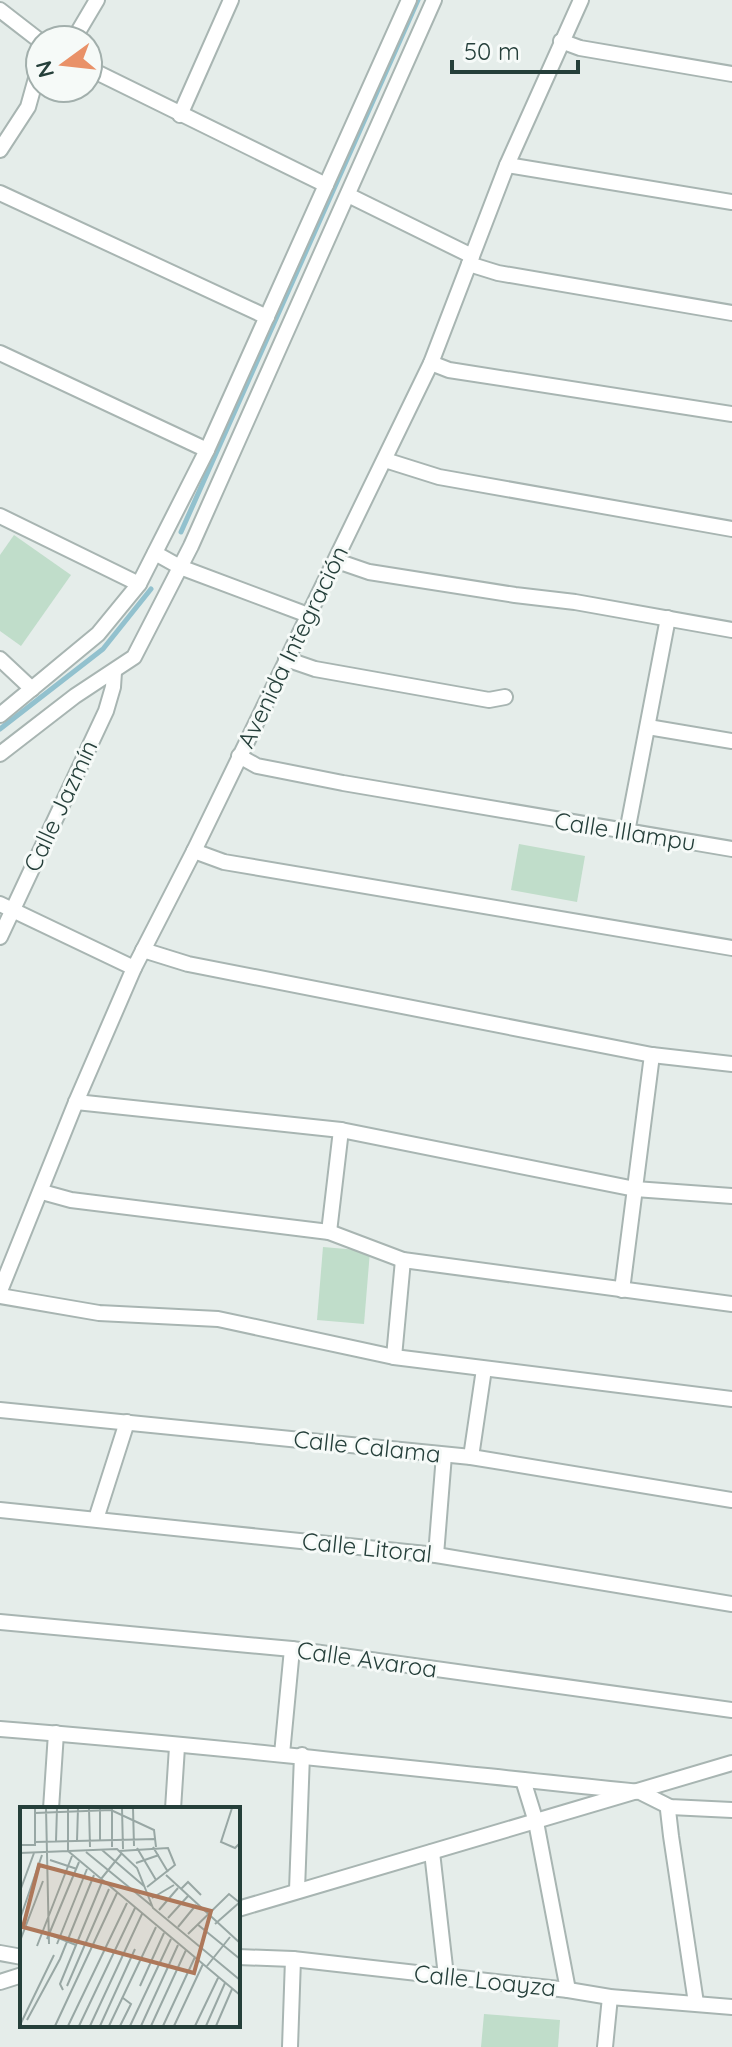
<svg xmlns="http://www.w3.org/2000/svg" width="732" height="2047" font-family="Quicksand,sans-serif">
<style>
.green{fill:#c0ddca}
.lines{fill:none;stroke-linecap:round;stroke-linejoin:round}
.stream{stroke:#92c1ce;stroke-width:5}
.minor-casing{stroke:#a8b5b2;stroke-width:18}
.minor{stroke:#fff;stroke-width:14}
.labels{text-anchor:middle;stroke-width:6;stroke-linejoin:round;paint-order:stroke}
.street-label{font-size:24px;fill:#253f3a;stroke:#f6faf8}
.inset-road{fill:none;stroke:#98a7a4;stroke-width:2}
.view{fill:#ae785a;fill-opacity:0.15;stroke:#ae785a;stroke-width:4}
.inset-edge{fill:none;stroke:#253f3a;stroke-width:4}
</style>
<rect width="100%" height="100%" fill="#e5edea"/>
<g class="green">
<polygon points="14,535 71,575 21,646 0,631 0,555"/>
<polygon points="519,844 585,856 577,902 511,890"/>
<polygon points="323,1247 370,1251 364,1324 317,1320"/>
<polygon points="484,2014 560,2020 558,2047 481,2047"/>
</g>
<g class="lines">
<g class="stream">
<polyline points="181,532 418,0"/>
<polyline points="0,729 103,649 151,589"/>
</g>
<defs>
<g id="minor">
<polyline points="0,10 40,41"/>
<polyline points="69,40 78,32 97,0"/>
<polyline points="561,41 580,48 732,74"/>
<polyline points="88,68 326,185"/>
<polyline points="180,115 231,0"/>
<polyline points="0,150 28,107 40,64"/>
<polyline points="507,165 732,202"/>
<polyline points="0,193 267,317"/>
<polyline points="348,195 472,256"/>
<polyline points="469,264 498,273 732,313"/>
<polyline points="0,353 207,450"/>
<polyline points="431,363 449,370 732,414"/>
<polyline points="385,460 439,477 732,529"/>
<polyline points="0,516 139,584"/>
<polyline points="155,553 180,567 308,615"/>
<polyline points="337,561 369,572 515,595 575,602 732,630"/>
<polyline points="0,659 32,689"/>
<polyline points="286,659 315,669 489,700 505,697"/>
<polyline points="0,715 98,634 139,584 207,450 409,0"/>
<polyline points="648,727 732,741"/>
<polyline points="0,754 75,696 134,657 191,546 434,0"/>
<polyline points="239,756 257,766 343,783 732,849"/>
<polyline points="627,832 668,618"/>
<polyline points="194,851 224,862 732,948"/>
<polyline points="0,904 134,968"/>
<polyline points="0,937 106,711 113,687 114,672"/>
<polyline points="143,950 188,964 652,1055 732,1064"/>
<polyline points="76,1102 341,1130 635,1189 732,1196"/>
<polyline points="42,1192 71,1200 329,1232 403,1260 732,1304"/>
<polyline points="329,1232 341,1130"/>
<polyline points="622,1290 652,1055"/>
<polyline points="0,1291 76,1102 134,968 194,851 431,363 507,165 581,0"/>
<polyline points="0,1296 99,1313 218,1319 394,1357 732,1399"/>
<polyline points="394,1357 403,1260"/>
<polyline points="0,1410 471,1457 732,1500"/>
<polyline points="471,1457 484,1369"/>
<polyline points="0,1510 436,1555 732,1604"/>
<polyline points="96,1519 127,1422"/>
<polyline points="436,1555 444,1455"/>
<polyline points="0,1622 292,1649 732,1710"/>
<path d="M0,1729c214,17 426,41 640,63l30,15 62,3"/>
<polyline points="282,1754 292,1649"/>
<polyline points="523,1780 536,1822 568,1990"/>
<polyline points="670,1807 668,1810 671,1836 696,2003"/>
<polyline points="51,1809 56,1733"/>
<polyline points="173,1809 177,1747"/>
<polyline points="432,1852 446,1976"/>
<polyline points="297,1890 302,1755"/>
<polyline points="238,1909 732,1763"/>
<polyline points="0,1953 22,1957"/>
<polyline points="238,1957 293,1959 568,1990 610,1997 732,2007"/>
<polyline points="0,1982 22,1975"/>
<polyline points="290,2047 293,1959"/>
<polyline points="605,2047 610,1997"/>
</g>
</defs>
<use href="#minor" class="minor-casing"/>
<use href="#minor" class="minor"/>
</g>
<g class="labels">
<g class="street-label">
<text transform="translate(293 647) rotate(-64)" y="8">Avenida Integración</text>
<text transform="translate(61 806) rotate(-65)" y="8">Calle Jazmín</text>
<text transform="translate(625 832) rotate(9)" y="8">Calle Illampu</text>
<text transform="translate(367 1447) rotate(6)" y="8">Calle Calama</text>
<text transform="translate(367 1548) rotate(6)" y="8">Calle Litoral</text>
<text transform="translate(367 1660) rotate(8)" y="8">Calle Avaroa</text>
<text transform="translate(485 1981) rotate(6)" y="8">Calle Loayza</text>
</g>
</g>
<g transform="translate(20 1807)">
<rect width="220" height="220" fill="#e5edea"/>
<path class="inset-road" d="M26,1l3,136M48,1v43M69,1l1,39M80,1v32M92,1v39M102,1l1,41M113,1l1,38M212,1l-11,34 14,6 5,-5M15,6l76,-3 43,20 2,17M36,34l1,-33M57,34l1,-33M15,35l121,-3M0,38h15v-37M133,40l15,25M117,41l19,32M82,43l42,36M48,44l172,144M99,44l49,-3 7,17 -28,22M66,45l66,54M0,46l97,-4 20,19 16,40 87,72M30,53l27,9M116,56l23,-8M146,68l74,68M81,72l21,-26M161,82l7,-7 13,13M0,84l14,-38M132,91l22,-13M139,103l19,-22M148,111l20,-22M0,112l22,-64M177,117l43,35M195,117l25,-22M158,120l18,-22M168,127l41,-40 11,9M31,128l25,10M27,132l32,-77M0,134l23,-60M37,137l30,-75M17,139l35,-90M187,159l23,-29M47,179l42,-97M120,179l24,-53M43,183l-3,-6 42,-102M7,213l33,-61 34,-84M0,218l34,-70M35,219l62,-133M48,219l59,-123M59,219l56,-118M70,219l52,-112M80,219l35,-77M89,219l47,-99M100,219l11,-22 -8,-6M110,219l41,-87M121,219l37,-81M131,219l35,-76M143,219l32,-69M154,219l29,-62M175,219l23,-48M186,219l19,-43M196,219l16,-37"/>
<path class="view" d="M19,58l172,46 -17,62 -171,-46z"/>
<rect width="220" height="220" class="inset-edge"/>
</g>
<g transform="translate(64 64) rotate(255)"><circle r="38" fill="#f6faf8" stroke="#a2afac" stroke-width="2"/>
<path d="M0-6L14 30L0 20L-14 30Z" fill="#e99168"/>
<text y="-12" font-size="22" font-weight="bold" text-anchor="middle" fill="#253f3a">N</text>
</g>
<path d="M452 60v12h126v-12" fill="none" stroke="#253f3a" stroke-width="4"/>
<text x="464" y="60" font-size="24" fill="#253f3a" stroke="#f6faf8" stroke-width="6" paint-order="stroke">50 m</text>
</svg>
